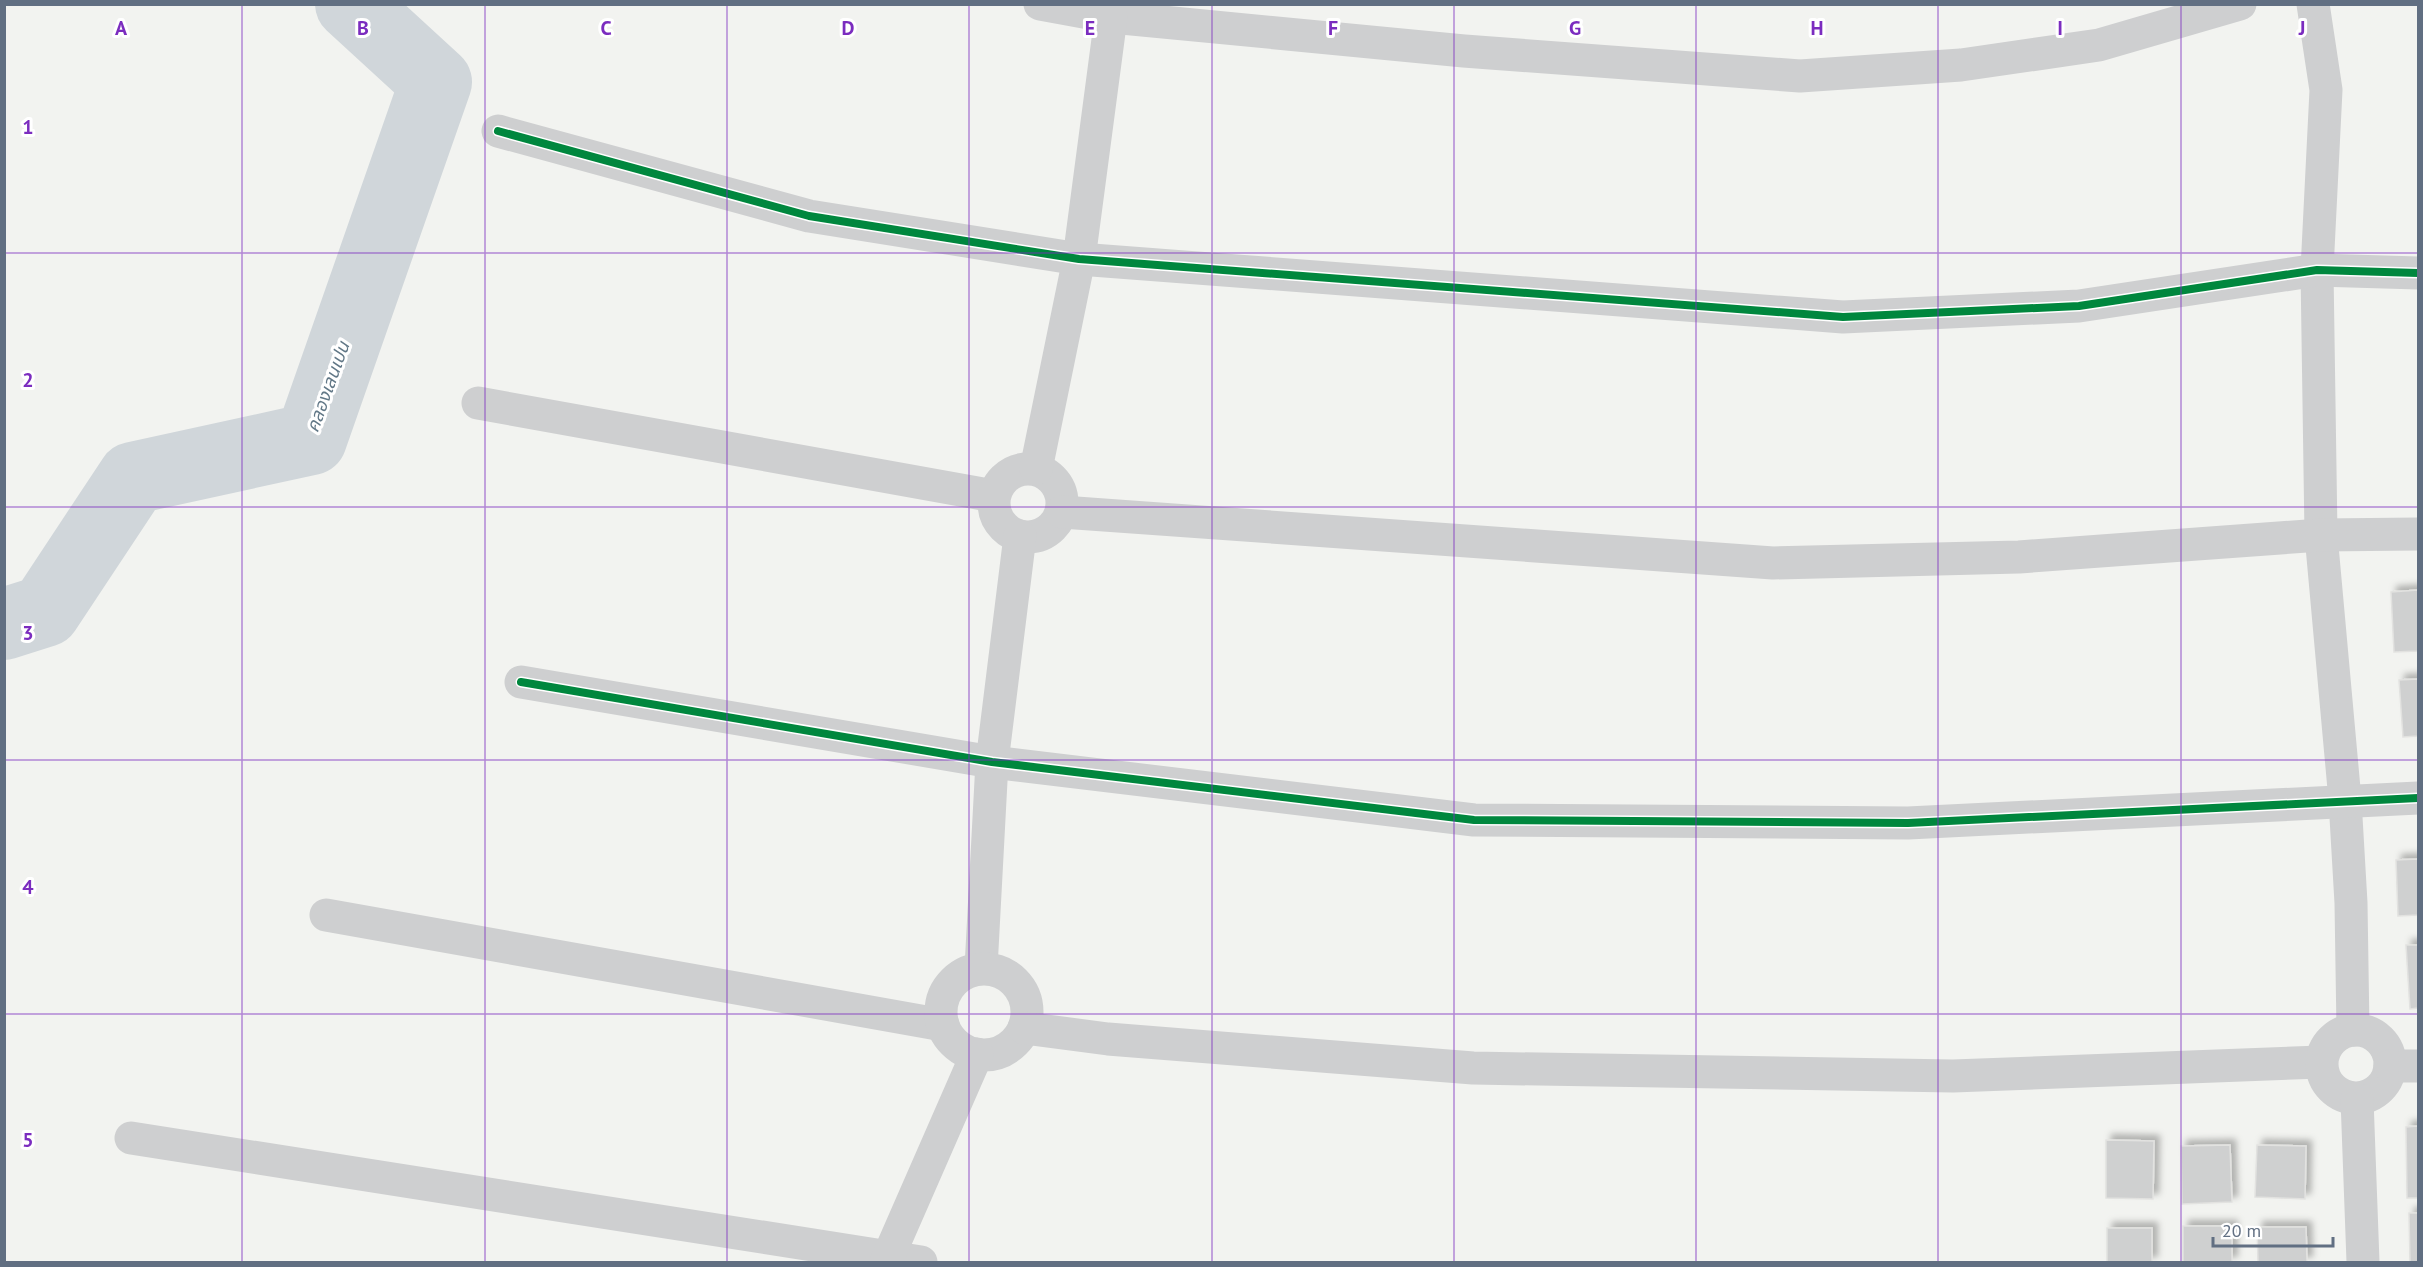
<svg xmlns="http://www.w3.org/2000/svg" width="2423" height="1267" font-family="'PT Sans','Noto Sans Thai',sans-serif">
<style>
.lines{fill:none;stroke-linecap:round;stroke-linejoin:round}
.river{stroke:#d0d6da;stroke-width:72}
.building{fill:#cfd0d0;stroke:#e2e2e0;stroke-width:1.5;filter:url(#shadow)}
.minor{stroke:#cecfd0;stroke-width:33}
.cycleway-casing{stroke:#fff;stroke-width:11}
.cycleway{stroke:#00873e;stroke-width:8}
.grid{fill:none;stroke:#7b2cbf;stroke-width:1.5;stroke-opacity:0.55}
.labels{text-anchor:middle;stroke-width:6;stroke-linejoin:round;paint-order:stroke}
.water-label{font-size:18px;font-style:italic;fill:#627887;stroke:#fff}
.grid-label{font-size:20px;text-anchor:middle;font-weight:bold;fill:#7b2cbf;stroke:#fff;stroke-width:6;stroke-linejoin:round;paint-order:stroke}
</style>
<defs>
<filter id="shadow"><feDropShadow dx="5.5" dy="-5.5" stdDeviation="3" flood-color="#0004"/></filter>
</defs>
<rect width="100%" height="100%" fill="#f2f3f0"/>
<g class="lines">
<polyline class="river" points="4,624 45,611 133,478 311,439 436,82 351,4"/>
</g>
<g class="building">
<polygon points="2418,590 2418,651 2394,652 2391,592"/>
<polygon points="2418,679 2418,736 2403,737 2399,680"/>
<polygon points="2418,859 2418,915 2398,916 2396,860"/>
<polygon points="2406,945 2418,945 2418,1008 2410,1009"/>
<polygon points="2418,1126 2418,1198 2407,1198 2406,1127"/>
<polygon points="2106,1140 2154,1141 2153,1199 2106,1198"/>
<polygon points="2230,1145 2232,1202 2182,1204 2181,1146"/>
<polygon points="2257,1145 2306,1146 2305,1199 2255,1197"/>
<polygon points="2409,1213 2418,1213 2418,1262 2410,1262"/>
<rect x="2183" y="1226" width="49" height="36"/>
<polygon points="2257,1227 2306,1227 2307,1262 2258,1262"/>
<rect x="2107" y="1228" width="45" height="34"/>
</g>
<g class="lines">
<g class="minor">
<polyline points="1040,4 1111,17 1464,51 1800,76 1961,65 2099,45 2240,4"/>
<polyline points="2313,4 2326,90 2317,270 2321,535 2345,800 2351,903 2353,1030"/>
<polyline points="498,131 809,216 1079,259 1843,317 2079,306 2317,270 2418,273"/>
<polyline points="478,403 994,496"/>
<circle cx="1028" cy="503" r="34"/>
<polyline points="1036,469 1079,259 1111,17"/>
<polyline points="1062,512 1773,563 2019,557 2321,535 2418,534"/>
<polyline points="521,682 992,762 1474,820 1908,823 2418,798"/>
<polyline points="326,915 943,1025"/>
<polyline points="981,968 992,762 1020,536"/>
<circle cx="984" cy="1012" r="43"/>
<polyline points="1024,1028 1108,1039 1473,1068 1953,1076 2321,1062"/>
<circle cx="2356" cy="1064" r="34"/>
<polyline points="2390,1066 2418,1066"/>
<polyline points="2357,1099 2363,1262"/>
<polyline points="131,1138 921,1262"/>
<polyline points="886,1262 977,1054"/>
</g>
<defs>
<g id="cycleway">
<polyline points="498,131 809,216 1079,259 1843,317 2079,306 2317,270 2418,273"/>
<polyline points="521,682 992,762 1474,820 1908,823 2418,798"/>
</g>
</defs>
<use href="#cycleway" class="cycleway-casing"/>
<use href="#cycleway" class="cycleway"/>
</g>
<path class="grid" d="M242,4v1258M485,4v1258M727,4v1258M969,4v1258M1212,4v1258M1454,4v1258M1696,4v1258M1938,4v1258M2181,4v1258M4,253h2414M4,507h2414M4,760h2414M4,1014h2414"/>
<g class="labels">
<g class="water-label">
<text transform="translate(328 387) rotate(-70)" y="6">คลองเลนเปน</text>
</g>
</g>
<g class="grid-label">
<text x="121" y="35">A</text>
<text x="363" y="35">B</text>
<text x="606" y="35">C</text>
<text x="848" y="35">D</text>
<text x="1090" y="35">E</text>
<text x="1333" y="35">F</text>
<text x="1575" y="35">G</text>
<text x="1817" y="35">H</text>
<text x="2060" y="35">I</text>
<text x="2302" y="35">J</text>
<text x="28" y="134">1</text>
<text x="28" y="387">2</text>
<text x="28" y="640">3</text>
<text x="28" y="894">4</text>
<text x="28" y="1147">5</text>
</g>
<rect width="2423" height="1267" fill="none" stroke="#616f82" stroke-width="12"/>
<path d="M2213 1237v9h120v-9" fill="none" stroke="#616f82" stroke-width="3"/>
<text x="2222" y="1237" font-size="18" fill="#616f82" stroke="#ffffff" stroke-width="4.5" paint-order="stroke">20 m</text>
</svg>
